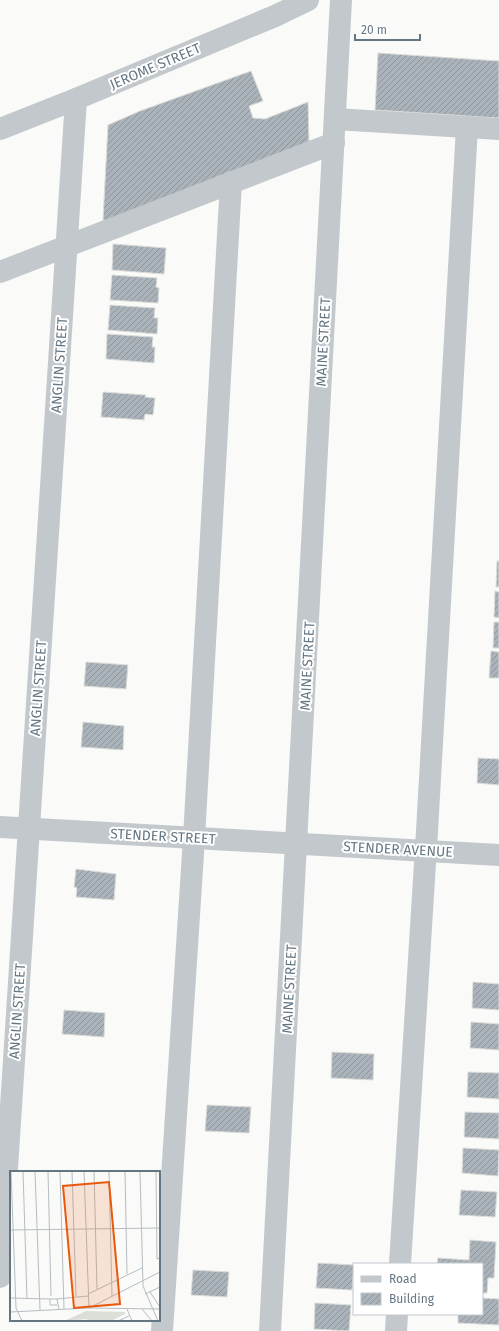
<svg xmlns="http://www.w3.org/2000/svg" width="499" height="1331" font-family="'Fira Sans',sans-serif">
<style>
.building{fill:url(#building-hatch);stroke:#dcdcda}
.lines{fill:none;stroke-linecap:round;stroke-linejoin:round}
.minor{stroke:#c3c8cc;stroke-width:22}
.labels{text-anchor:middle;stroke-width:4;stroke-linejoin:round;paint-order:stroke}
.street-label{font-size:14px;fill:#657683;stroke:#fff}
.inset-road{fill:none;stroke:#b5bdc2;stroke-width:1}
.view{fill:#e8590c;fill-opacity:0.15;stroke:#e8590c;stroke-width:2}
.inset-edge{fill:none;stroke:#657683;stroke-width:2}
</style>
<defs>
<pattern id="building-hatch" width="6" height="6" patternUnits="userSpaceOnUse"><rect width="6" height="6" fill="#aab3b9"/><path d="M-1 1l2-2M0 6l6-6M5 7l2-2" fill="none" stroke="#8e969c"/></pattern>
</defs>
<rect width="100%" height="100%" fill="#fafaf8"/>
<g class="building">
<polygon points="378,53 499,61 499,118 375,110"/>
<polygon points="251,71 263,101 249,106 253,118 265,119 308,102 309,142 109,220 103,220 108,125 140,111"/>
<polygon points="113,244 166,248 164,274 112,270"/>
<polygon points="112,275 157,278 156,287 159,288 158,303 110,300"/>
<polygon points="110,305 155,308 154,318 158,318 157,334 108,330"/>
<polygon points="107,334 153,337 152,347 155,347 154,363 106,359"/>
<polygon points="103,392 146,395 145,397 155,398 153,415 145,414 144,420 101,417"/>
<polygon points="497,561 499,561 499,587 496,587"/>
<polygon points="495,591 499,592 499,618 494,617"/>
<polygon points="494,622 499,622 499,648 493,648"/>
<polygon points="491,651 499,652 499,678 489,678"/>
<polygon points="86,662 128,665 126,689 84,686"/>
<polygon points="83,722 124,726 123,750 81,747"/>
<polygon points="478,758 499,759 499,785 477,783"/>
<polygon points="76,869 116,874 114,900 76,897 77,888 74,887"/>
<polygon points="473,982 499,984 499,1010 472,1008"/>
<polygon points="64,1010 105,1013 104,1037 62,1034"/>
<polygon points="471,1022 499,1024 499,1050 470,1048"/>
<polygon points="332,1052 374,1054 373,1080 331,1078"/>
<polygon points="468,1072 499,1073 499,1099 467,1097"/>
<polygon points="207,1105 251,1107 249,1133 205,1131"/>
<polygon points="465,1112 499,1113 499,1139 464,1137"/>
<polygon points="463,1148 499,1150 498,1176 462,1173"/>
<polygon points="461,1190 497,1192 495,1217 459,1215"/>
<polygon points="470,1240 496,1242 494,1278 488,1278 487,1293 482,1293 482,1264 437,1264 438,1258 469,1260"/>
<polygon points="318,1263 354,1265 352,1290 316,1288"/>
<polygon points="193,1270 229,1272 227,1297 191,1295"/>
<polygon points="482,1298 499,1299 499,1325 458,1323 458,1314 482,1314"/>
<polygon points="315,1303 351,1305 349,1331 314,1329"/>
</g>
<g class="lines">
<g class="minor">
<polyline points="335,119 499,129"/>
<polyline points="0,129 76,99 275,16 308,0"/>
<polyline points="0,272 334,143"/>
<polyline points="0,827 499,855"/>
<polyline points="400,1264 427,831 467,127"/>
<polyline points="0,1277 76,99"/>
<polyline points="162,1331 194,838 231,182"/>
<polyline points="270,1331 341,0"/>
<polyline points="396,1331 397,1314"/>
</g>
</g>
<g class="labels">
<g class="street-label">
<text transform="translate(155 66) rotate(-23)" y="5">JEROME STREET</text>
<text transform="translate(323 342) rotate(-87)" y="5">MAINE STREET</text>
<text transform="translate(59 365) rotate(-86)" y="5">ANGLIN STREET</text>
<text transform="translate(307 666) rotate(-87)" y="5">MAINE STREET</text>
<text transform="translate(38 688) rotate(-86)" y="5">ANGLIN STREET</text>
<text transform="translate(163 836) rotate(3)" y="5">STENDER STREET</text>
<text transform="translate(398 849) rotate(3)" y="5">STENDER AVENUE</text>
<text transform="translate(289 989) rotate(-87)" y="5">MAINE STREET</text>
<text transform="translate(17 1011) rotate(-86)" y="5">ANGLIN STREET</text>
</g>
</g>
<g transform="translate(10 1171)">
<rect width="150" height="150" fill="#fafaf8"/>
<path d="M76,140l39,1v2l-14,7h-23l-1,-2 -23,2z" fill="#dadfd7"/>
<path class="inset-road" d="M1,0l5,137 6,13M13,0l4,127M25,0l5,139M38,0l3,125M50,0l4,138M62,0l4,125M74,0l5,137 71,-36M84,0l3,118M99,0l3,125M115,0l2,103M130,0l3,115 15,35M146,0l1,88 3,-1M0,59l150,-2M140,121l10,15M78,123l54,-26M135,123l15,-7M0,127l40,1M47,128l31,-3M47,134h-7v-6h7l2,11M117,138l5,12M132,138l10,12M0,141l79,-4 71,1M108,150l11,-5"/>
<path class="view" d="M99,11l11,122 -46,4 -11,-122z"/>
<rect width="150" height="150" class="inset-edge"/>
</g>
<rect x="353" y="1263" width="130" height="52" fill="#ffffff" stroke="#c1c8cd"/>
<rect x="361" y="1276" width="20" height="6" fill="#c3c8cc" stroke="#c1c8cd"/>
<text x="389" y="1283" font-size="12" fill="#657683">Road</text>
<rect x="361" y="1293" width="20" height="12" fill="url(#building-hatch)" stroke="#c1c8cd"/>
<text x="389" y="1303" font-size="12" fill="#657683">Building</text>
<path d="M355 34v6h65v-6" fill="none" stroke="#657683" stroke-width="2"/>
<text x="361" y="34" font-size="12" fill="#657683" stroke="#ffffff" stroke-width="3" paint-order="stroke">20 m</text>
</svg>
